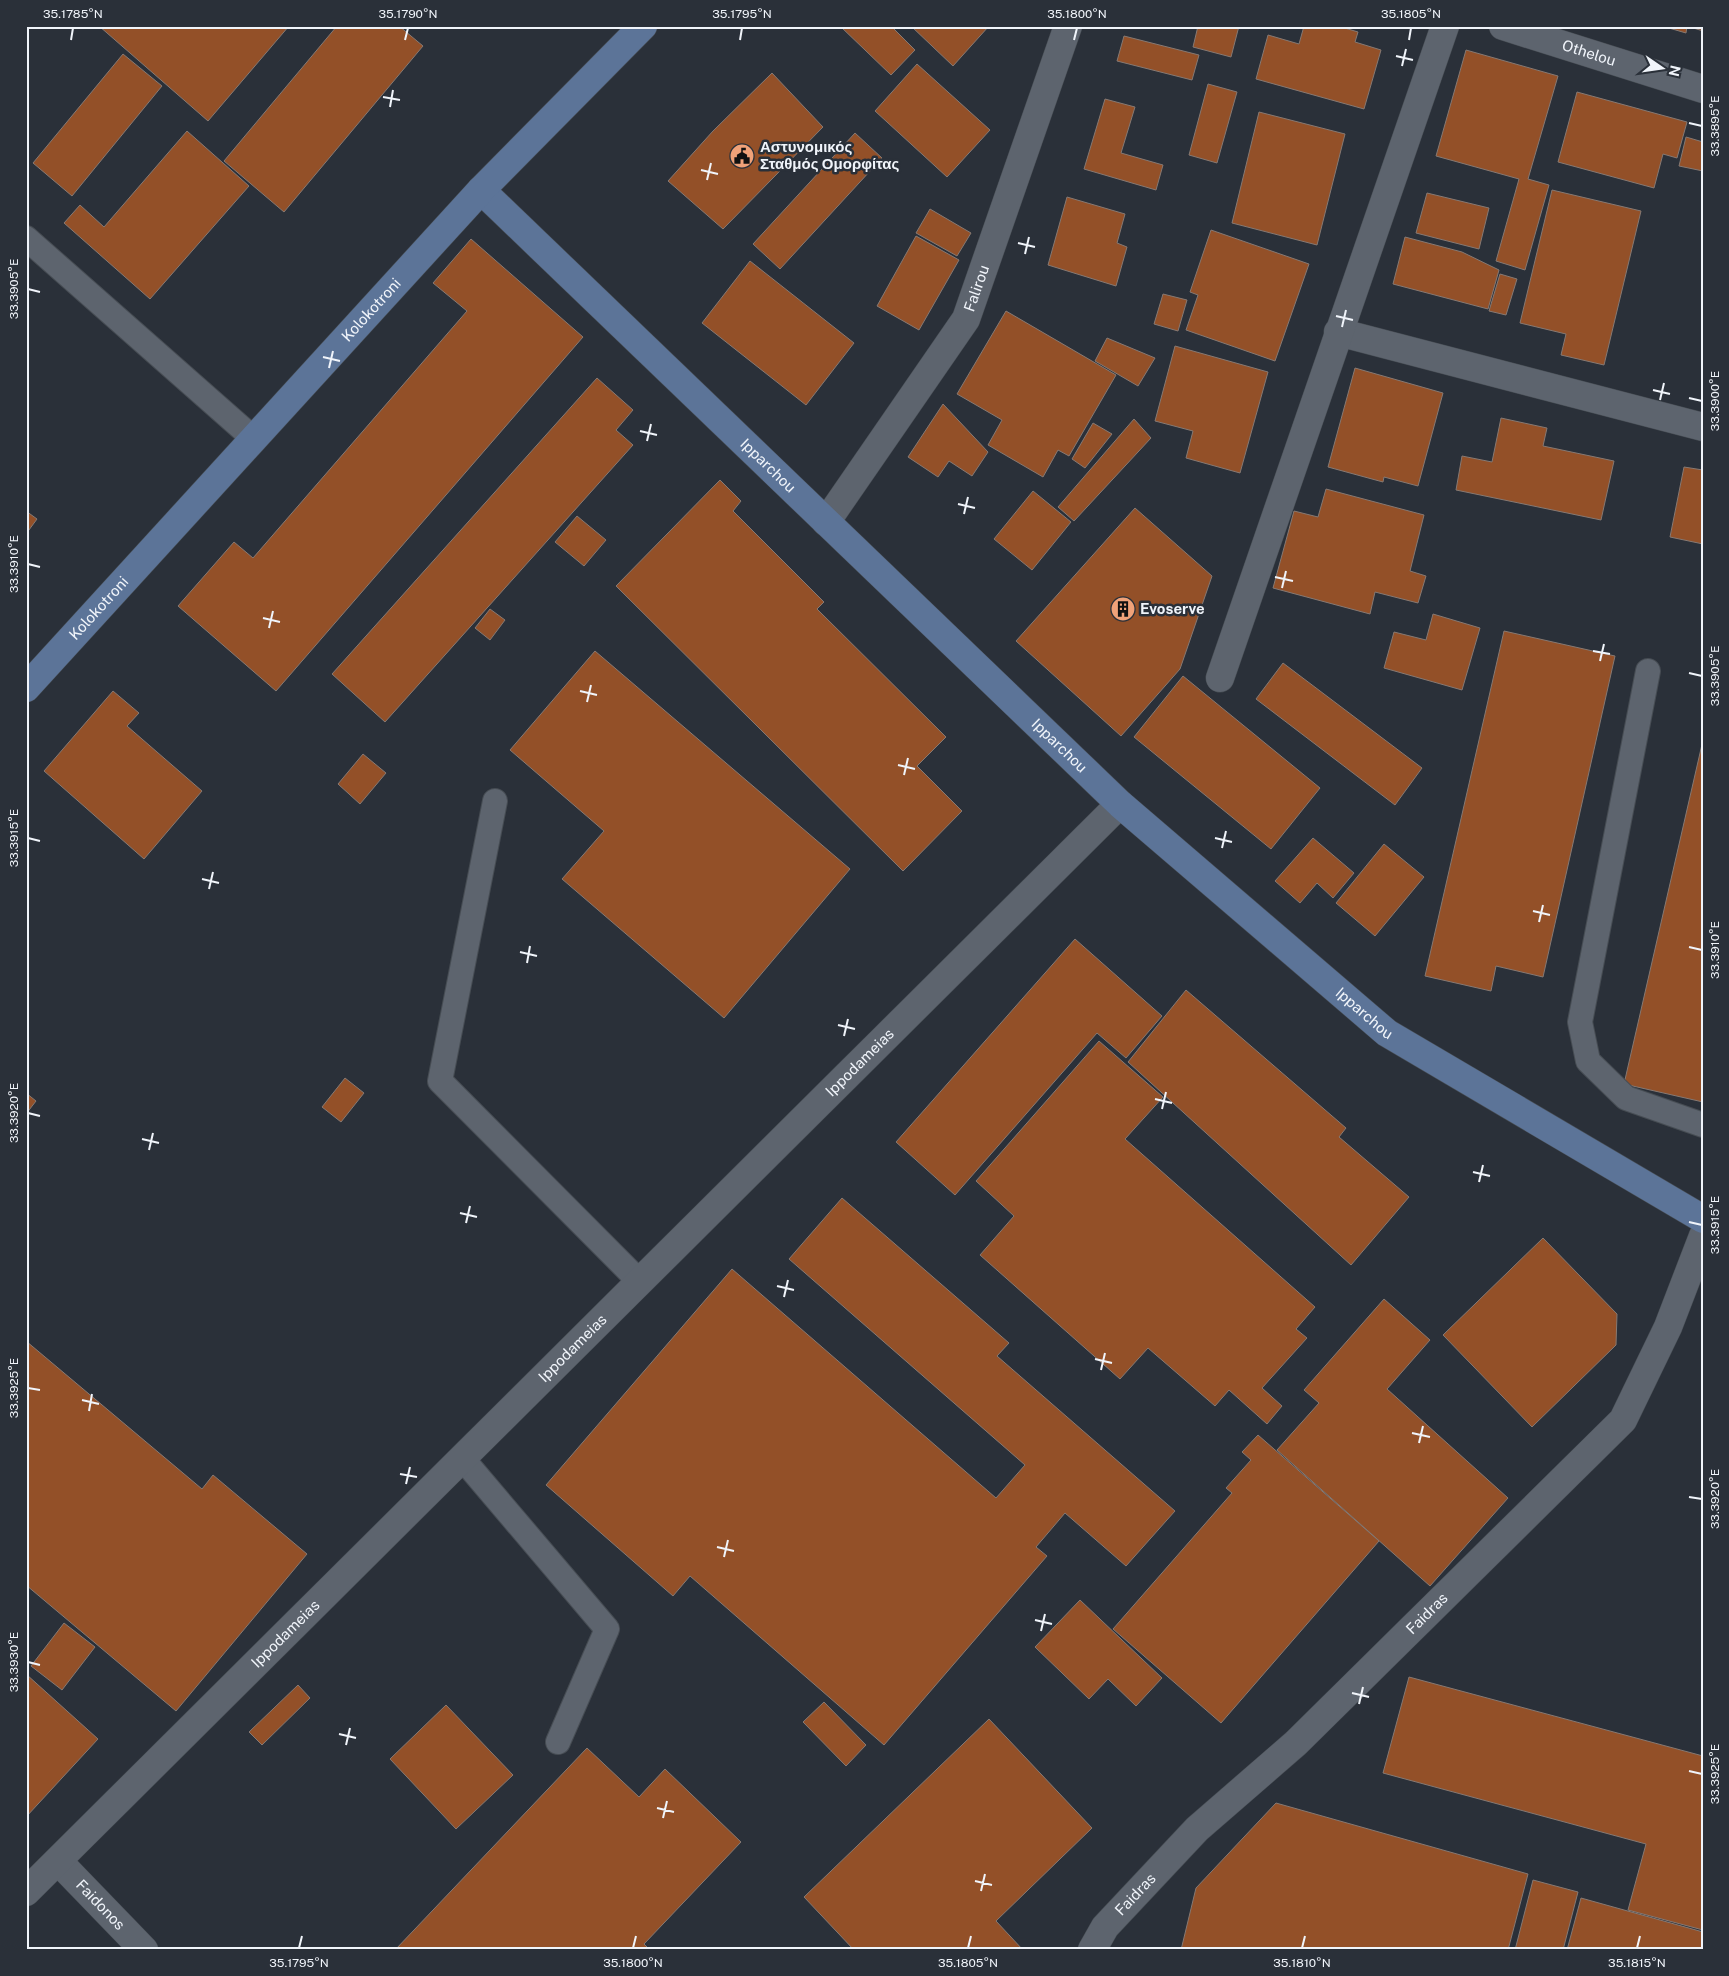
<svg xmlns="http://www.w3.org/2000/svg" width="1729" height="1976" font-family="'Public Sans',sans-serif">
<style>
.building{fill:#935028;stroke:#867973}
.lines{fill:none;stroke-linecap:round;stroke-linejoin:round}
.lane-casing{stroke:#474d54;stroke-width:26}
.street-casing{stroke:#474d54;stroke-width:29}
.secondary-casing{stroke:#474d54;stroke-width:29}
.lane{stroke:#5d646e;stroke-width:24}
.street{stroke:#5d646e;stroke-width:28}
.secondary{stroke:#5c7498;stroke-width:28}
.ticks{fill:none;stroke:#f0f4fa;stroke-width:2}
.labels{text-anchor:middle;stroke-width:5;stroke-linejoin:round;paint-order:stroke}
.street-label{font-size:15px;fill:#f0f4fa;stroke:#2a3039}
.poi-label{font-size:15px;font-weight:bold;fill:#f0f4fa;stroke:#2a3039;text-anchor:start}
.neatline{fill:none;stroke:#f0f4fa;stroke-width:2}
.ticks-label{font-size:12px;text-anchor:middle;fill:#f0f4fa}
</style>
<rect width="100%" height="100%" fill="#2a3039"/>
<g class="building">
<polygon points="99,26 289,26 208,121"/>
<polygon points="337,26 399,26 423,46 284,212 224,161"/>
<polygon points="840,26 891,26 915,50 891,75"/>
<polygon points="911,26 989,26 953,66"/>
<polygon points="1198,26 1239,26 1231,57 1193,47"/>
<polygon points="1304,26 1338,26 1358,32 1355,42 1381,50 1364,109 1256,79 1268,35 1299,44"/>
<polygon points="1662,26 1703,26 1703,31 1687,26 1686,33"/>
<polygon points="1124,36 1199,55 1192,80 1117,61"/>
<polygon points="1466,50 1558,76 1528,179 1549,185 1525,270 1496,261 1519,179 1436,156"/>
<polygon points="123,54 162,86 72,196 33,163"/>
<polygon points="917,64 990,130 947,177 875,111"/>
<polygon points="772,73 823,127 723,229 668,181 713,131"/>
<polygon points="1208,84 1237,92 1217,163 1189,155"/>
<polygon points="1577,92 1687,122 1677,158 1663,154 1654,188 1558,162"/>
<polygon points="1105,99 1135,107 1121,153 1163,165 1156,190 1084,169"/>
<polygon points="1259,112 1345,134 1317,245 1232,223"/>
<polygon points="187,131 249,186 150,299 64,223 80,205 104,227"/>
<polygon points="855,133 882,158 780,269 753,244"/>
<polygon points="1686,137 1703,142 1703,171 1679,166"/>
<polygon points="1552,190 1641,211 1604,365 1561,355 1566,334 1520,323"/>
<polygon points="1427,193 1489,208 1479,249 1416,233"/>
<polygon points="1067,197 1125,214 1117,243 1127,247 1116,286 1048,265"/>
<polygon points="930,209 971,233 957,256 916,233"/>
<polygon points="1211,230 1309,264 1275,361 1186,330 1198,295 1190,292"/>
<polygon points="916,236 959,260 919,330 877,306"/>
<polygon points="1405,237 1462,252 1499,270 1488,309 1393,284"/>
<polygon points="471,239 583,337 276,691 178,606 234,542 253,558 467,311 433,283"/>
<polygon points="750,261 854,343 806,405 702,323"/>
<polygon points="1500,274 1517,279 1506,315 1489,311"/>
<polygon points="1163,294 1187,300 1178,331 1154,324"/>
<polygon points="1006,311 1116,375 1069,456 1058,450 1043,477 988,445 1002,420 957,394"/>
<polygon points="1107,338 1155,358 1138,386 1095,361"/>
<polygon points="1175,346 1268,372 1240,473 1186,458 1193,431 1155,421"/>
<polygon points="1355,368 1443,393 1418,486 1384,477 1383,482 1328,467"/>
<polygon points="597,378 633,410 616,430 633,445 385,722 332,674"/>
<polygon points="943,404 988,452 972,476 949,461 938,477 908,457"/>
<polygon points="1501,418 1547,428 1543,446 1614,461 1601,520 1456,490 1462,456 1492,462"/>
<polygon points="1134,419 1151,438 1074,521 1058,507"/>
<polygon points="1093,423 1112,434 1085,468 1072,459"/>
<polygon points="1684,467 1703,470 1703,544 1670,537"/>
<polygon points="720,480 741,501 733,511 824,602 817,609 946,737 917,766 962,811 903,871 616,586"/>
<polygon points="1326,489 1424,515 1410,571 1426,576 1418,603 1375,592 1370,614 1273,588 1294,511 1318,517"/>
<polygon points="1033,491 1071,522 1032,570 994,539"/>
<polygon points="1135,508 1212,576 1180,669 1121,736 1016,641"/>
<polygon points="26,511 37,519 26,534"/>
<polygon points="577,516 606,540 584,566 555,542"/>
<polygon points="490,609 505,620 490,640 475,628"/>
<polygon points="1433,614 1480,628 1462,690 1384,668 1394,632 1426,640"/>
<polygon points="1504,631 1615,656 1543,977 1496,966 1491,991 1425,976"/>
<polygon points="595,651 850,869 724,1018 562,879 604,831 510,750"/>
<polygon points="1283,663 1422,768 1395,805 1256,699"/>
<polygon points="1183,676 1320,788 1271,849 1134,737"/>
<polygon points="113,691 139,713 127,726 202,791 144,859 44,771"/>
<polygon points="1703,740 1703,1102 1624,1084"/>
<polygon points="363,754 386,773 360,804 338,784"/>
<polygon points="1313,838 1354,873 1333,898 1317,883 1300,903 1275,881"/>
<polygon points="1384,844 1424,877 1375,936 1336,903"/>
<polygon points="1075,939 1162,1016 1126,1058 1097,1033 955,1195 896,1142"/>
<polygon points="1186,990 1346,1128 1339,1137 1409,1197 1351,1265 1128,1062"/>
<polygon points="1099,1041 1163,1097 1125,1139 1315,1307 1296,1329 1307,1338 1262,1388 1282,1406 1267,1424 1229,1390 1215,1406 1148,1348 1120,1379 980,1255 1014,1216 976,1181"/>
<polygon points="345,1078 364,1093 341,1122 322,1107"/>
<polygon points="26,1093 36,1101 26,1114"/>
<polygon points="842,1198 1009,1343 997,1356 1175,1511 1126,1566 1065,1513 1036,1547 1047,1556 884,1745 690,1576 673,1596 546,1485 732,1269 996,1498 1025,1465 789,1259"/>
<polygon points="1543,1238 1617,1314 1616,1345 1532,1427 1443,1335"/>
<polygon points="1384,1299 1430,1340 1387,1389 1508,1498 1430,1586 1277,1450 1319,1403 1304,1390"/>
<polygon points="26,1341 202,1489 213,1475 307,1554 176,1711 26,1585"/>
<polygon points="1258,1435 1379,1541 1221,1723 1113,1629 1232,1493 1226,1488 1251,1460 1242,1452"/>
<polygon points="1080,1600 1162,1678 1136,1706 1108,1679 1089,1699 1035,1647"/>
<polygon points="64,1623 95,1647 62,1690 31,1666"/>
<polygon points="26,1674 98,1739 26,1817"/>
<polygon points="1409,1677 1703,1756 1703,1930 1628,1910 1646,1844 1383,1773"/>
<polygon points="298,1685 310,1698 262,1745 249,1732"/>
<polygon points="824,1702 866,1745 846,1766 803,1722"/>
<polygon points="446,1705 513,1775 456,1829 390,1759"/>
<polygon points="989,1719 1092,1828 996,1921 1023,1950 854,1950 804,1897"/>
<polygon points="587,1748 639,1797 665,1769 741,1842 644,1944 650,1950 395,1950"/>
<polygon points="1276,1803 1528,1874 1508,1950 1181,1950 1196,1888"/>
<polygon points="1533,1880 1578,1892 1563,1950 1515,1950"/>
<polygon points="1581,1898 1703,1932 1703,1950 1567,1950"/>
</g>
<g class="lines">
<defs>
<g id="lane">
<polyline points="26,238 254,439"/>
<polyline points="1648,671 1580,1022 1588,1061 1626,1098 1703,1125"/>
<polyline points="495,801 440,1081 640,1282"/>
<polyline points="462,1458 607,1629 558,1742"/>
</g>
<g id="street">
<path id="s1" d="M1503,26l200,63"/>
<polyline points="1338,332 1703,427"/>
<path id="s2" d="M826,522l140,-203 102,-293"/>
<polyline points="1220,678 1445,26"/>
<path id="s3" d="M58,1861l86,89"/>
<path id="s4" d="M26,1892l1094,-1088"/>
<path id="s5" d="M1092,1950l13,-23 92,-98 99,-86 327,-323 45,-93 35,-91"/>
</g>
<g id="secondary">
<path id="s6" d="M481,190l639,614 267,229 316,186"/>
<path id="s7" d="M26,688l455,-498 162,-164"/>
</g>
</defs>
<use href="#lane" class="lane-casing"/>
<use href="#street" class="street-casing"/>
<use href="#secondary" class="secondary-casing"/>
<use href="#lane" class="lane"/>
<use href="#street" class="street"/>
<use href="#secondary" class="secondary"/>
</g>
<path class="ticks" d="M71,40l2,-12M405,40l3,-12M740,40l2,-12M1074,40l3,-12M1409,40l2,-12M1396,56l17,4M1402,66l4,-17M383,97l17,3M390,107l3,-17M1689,123l13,3M701,170l17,4M707,180l4,-17M1018,243l17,4M1025,254l4,-17M28,289l12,3M1336,316l17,4M1342,327l4,-17M323,357l17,4M329,368l4,-17M1653,390l17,4M1689,398l13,3M1660,400l4,-17M640,431l17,4M647,441l4,-17M958,504l17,4M964,514l4,-17M28,564l12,3M1275,577l18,4M1282,588l4,-17M263,618l17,4M269,628l4,-17M1593,651l17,3M1600,661l4,-17M1689,673l13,3M580,691l17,4M587,702l4,-17M898,765l17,4M904,775l4,-17M28,838l12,3M1215,838l17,4M1222,848l4,-17M202,879l17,4M209,889l4,-17M1533,911l17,4M1539,922l4,-17M1689,947l13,3M520,952l17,4M527,963l3,-17M838,1025l17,4M844,1036l4,-17M1155,1099l17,4M1162,1109l4,-17M28,1113l12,3M142,1139l17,4M149,1150l4,-17M1473,1172l17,4M1479,1182l4,-17M460,1213l17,4M1689,1222l13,3M466,1223l4,-17M777,1286l17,4M784,1297l4,-17M1095,1359l17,4M1101,1370l4,-17M28,1388l12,2M82,1400l17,4M89,1411l3,-17M1412,1433l18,4M1419,1443l4,-17M400,1474l17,3M406,1484l4,-17M1689,1497l13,2M717,1547l17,4M724,1557l4,-17M1035,1620l17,4M1041,1631l4,-17M28,1662l12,3M1352,1693l17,4M1359,1704l4,-17M339,1734l17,4M346,1745l4,-17M1689,1771l13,3M657,1808l17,4M663,1818l4,-17M975,1881l17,4M981,1891l4,-17M299,1948l3,-12M633,1948l3,-12M968,1948l3,-12M1302,1948l3,-12M1637,1948l3,-12"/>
<defs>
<symbol id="civic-disc" viewBox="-11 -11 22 22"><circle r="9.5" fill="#f0a279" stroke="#2a3039"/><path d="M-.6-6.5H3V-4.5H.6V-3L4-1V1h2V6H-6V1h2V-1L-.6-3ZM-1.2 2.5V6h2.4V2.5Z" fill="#111"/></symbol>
<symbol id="building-disc" viewBox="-11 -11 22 22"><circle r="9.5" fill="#f0a279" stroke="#2a3039"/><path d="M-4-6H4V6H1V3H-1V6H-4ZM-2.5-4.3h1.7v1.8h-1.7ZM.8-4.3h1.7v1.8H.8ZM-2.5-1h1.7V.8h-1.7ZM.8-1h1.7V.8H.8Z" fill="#111"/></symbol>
</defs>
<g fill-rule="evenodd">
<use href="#civic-disc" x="728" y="142" width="28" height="28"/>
<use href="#building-disc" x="1109" y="595" width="28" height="28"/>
</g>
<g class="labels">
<g class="street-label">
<text dy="5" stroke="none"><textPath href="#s1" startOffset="90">Othelou</textPath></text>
<text dy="5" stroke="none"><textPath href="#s2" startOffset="279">Falirou</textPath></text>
<text dy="5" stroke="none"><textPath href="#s7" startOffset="512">Kolokotroni</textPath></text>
<text dy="5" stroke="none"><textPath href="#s6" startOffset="398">Ipparchou</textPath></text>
<text dy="5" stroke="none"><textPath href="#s7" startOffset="108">Kolokotroni</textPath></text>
<text dy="5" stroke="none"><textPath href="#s6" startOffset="802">Ipparchou</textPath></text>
<text dy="5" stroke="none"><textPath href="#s6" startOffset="1208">Ipparchou</textPath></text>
<text dy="5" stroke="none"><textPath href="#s4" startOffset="1176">Ippodameias</textPath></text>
<text dy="5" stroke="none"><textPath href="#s4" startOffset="771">Ippodameias</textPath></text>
<text dy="5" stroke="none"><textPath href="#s5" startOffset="476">Faidras</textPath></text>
<text dy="5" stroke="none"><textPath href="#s4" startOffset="366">Ippodameias</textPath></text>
<text dy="5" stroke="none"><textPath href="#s5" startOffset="71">Faidras</textPath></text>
<text dy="5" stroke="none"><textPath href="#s3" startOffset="61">Faidonos</textPath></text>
</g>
<g class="poi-label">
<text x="760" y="152">Αστυνομικός<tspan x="760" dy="17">Σταθμός Ομορφίτας</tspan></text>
<text x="1140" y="614">Evoserve</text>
</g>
</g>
<rect width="1729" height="1976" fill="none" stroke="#2a3039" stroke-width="55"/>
<g transform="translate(1662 68) rotate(103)" stroke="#2a3039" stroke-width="4" paint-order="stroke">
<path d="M0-4L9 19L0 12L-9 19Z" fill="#f0f4fa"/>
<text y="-8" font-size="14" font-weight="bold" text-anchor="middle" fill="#f0f4fa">N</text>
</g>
<rect x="28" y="28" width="1674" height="1920" class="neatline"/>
<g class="ticks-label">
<text x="73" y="18">35.1785°N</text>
<text x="408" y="18">35.1790°N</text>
<text x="742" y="18">35.1795°N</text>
<text x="1077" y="18">35.1800°N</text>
<text x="1411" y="18">35.1805°N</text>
<text transform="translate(1715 126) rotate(-90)" y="4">33.3895°E</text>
<text transform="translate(14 289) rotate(-90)" y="4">33.3905°E</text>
<text transform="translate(1715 401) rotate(-90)" y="4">33.3900°E</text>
<text transform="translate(14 564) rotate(-90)" y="4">33.3910°E</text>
<text transform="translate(1715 676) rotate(-90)" y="4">33.3905°E</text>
<text transform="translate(14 838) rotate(-90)" y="4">33.3915°E</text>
<text transform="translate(1715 950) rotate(-90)" y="4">33.3910°E</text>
<text transform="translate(14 1113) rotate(-90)" y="4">33.3920°E</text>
<text transform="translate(1715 1225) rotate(-90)" y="4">33.3915°E</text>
<text transform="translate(14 1388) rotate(-90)" y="4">33.3925°E</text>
<text transform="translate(1715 1499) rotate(-90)" y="4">33.3920°E</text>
<text transform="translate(14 1662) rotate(-90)" y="4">33.3930°E</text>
<text transform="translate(1715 1774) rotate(-90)" y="4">33.3925°E</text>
<text x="299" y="1967">35.1795°N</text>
<text x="633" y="1967">35.1800°N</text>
<text x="968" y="1967">35.1805°N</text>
<text x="1302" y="1967">35.1810°N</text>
<text x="1637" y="1967">35.1815°N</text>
</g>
</svg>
